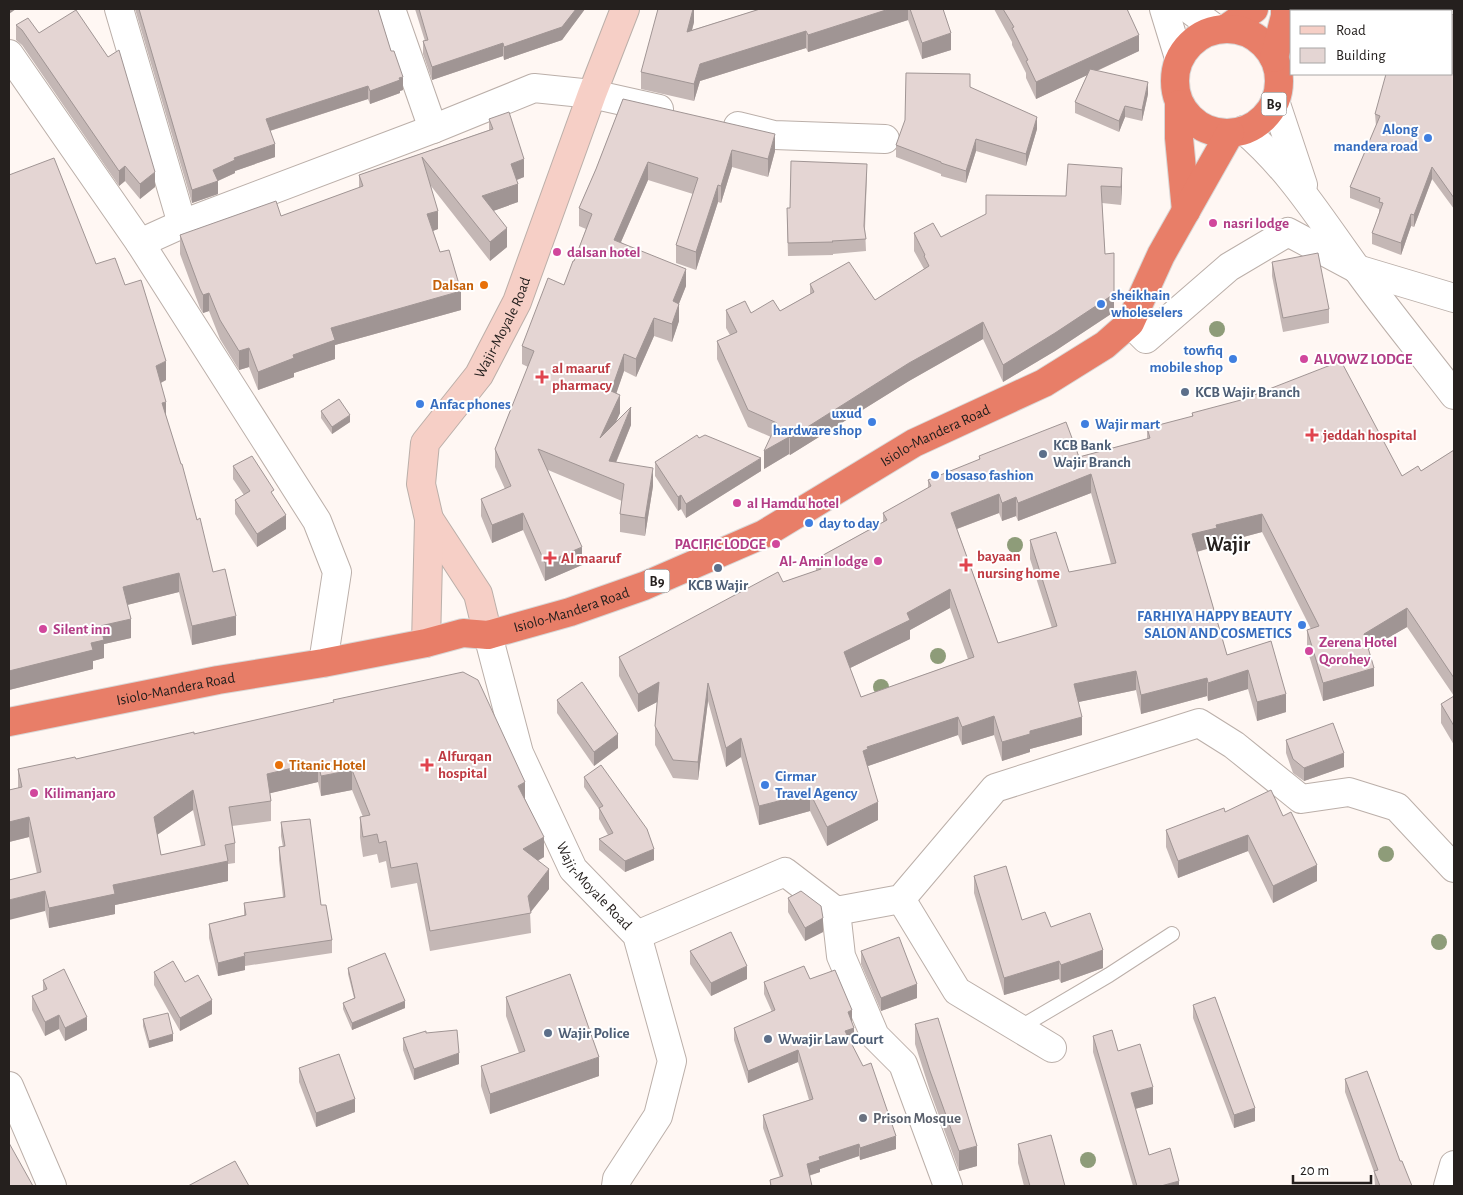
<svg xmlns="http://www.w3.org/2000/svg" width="1463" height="1195" font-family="'Alegreya Sans',sans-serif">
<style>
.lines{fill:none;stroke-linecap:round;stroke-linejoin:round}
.service-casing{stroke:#bbafa9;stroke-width:16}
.minor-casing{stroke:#bbafa9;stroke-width:30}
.tertiary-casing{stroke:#bbafa9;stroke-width:30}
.secondary-casing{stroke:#bbafa9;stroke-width:30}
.trunk-casing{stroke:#d8d7d6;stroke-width:30}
.service{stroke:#fff;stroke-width:14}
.minor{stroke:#fff;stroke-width:28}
.tertiary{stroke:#fff;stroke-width:28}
.secondary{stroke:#f6cfc6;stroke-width:28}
.trunk{stroke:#e87e68;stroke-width:28}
.tree{fill:#8e9c79}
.wall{fill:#c4b7b5;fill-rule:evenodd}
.shaded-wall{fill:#a09594}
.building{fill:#e4d5d3;stroke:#a09594;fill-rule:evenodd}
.shop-dot{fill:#3f7fe0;stroke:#fff;stroke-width:2}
.hotel-dot{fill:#d1479c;stroke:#fff;stroke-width:2}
.food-dot{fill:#e8710a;stroke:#fff;stroke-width:2}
.health-dot{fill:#e0444e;stroke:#fff;stroke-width:2}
.service-dot{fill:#5c6f8a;stroke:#fff;stroke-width:2}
.worship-dot{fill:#6b7280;stroke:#fff;stroke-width:2}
.labels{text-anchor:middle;stroke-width:4;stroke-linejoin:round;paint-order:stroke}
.shield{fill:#fff;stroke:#666362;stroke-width:1}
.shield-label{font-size:14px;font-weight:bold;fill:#25201e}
.shop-label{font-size:15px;font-weight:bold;fill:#366cbe;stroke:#fff;text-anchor:start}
.hotel-label{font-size:15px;font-weight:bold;fill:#b23c85;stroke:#fff;text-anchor:start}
.food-label{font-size:15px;font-weight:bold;fill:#c56008;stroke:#fff;text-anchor:end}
.street-label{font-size:15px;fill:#25201e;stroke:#fff}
.health-label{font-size:15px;font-weight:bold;fill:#be3a42;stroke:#fff;text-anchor:start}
.service-label{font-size:15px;font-weight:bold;fill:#4e5e75;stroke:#fff;text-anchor:start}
.worship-label{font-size:15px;font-weight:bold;fill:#5b616d;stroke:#fff;text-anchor:start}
.district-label{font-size:20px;font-weight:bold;fill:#25201e;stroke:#fff}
</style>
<rect width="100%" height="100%" fill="#fff7f3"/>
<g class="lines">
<defs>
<polyline id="service" points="1019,1028 1109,975 1172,934"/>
<g id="minor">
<polyline points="119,9 182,224"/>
<polyline points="391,9 433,129"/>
<polyline points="1164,9 1179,58"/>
<polyline points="1189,9 1216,29"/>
<polyline points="9,54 140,243 317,521 337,572 323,663"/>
<polyline points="738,126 774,135 885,139"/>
<polyline points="140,243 182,224 433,129 534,88 592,94 659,109"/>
<polyline points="1130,323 1146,339 1229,267 1288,232 1357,269"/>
<path id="s1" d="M488,635l31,118 54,116 64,66 35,126 -14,55 -41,63 -1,7"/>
<polyline points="901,899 957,991 1052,1048"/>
<polyline points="836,911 841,956 875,1036 903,1064 948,1186"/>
<polyline points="637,935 785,872 836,911 901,899 995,788 1199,723 1234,745 1301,799 1349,792 1397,807 1454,868"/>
<polyline points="9,1086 52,1186"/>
<polyline points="1448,1186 1454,1165"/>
</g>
<g id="tertiary">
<polyline points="1275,101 1303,185"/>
<path d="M1244,130c47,40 77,90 113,139 31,43 65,84 97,126"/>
<polyline points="1357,269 1454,298"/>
</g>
<g id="secondary">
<polyline points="429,519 478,594 488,635"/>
<path id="s2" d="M426,643l3,-124 -8,-35 4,-41 54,-68 38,-73 75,-208 33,-85"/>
</g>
<g id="trunk">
<polyline points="1227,28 1254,9"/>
<circle cx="1227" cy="81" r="52"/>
<polyline points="1274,58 1285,16 1285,9"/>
<polyline points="1179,104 1179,138 1186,211"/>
<path id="s3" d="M9,722l209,-42 105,-17 103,-20 37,-10 25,2 82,-23 74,-26 120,-52 150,-91 130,-60 61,-38 25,-22 31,-68 69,-122"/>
</g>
</defs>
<use href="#service" class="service-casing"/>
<use href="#minor" class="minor-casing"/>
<use href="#tertiary" class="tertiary-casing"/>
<use href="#secondary" class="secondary-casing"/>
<use href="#trunk" class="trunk-casing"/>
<use href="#service" class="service"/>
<use href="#minor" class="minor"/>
<use href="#tertiary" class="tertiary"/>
<use href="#secondary" class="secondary"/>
<use href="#trunk" class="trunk"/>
</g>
<g class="tree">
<circle cx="1217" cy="329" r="8"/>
<circle cx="1015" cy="545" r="8"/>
<circle cx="938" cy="656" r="8"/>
<circle cx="881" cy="687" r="8"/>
<circle cx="1386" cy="854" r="8"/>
<circle cx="1439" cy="942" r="8"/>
<circle cx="1088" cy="1160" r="8"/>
</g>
<g class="wall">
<polygon points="135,9 378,9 403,90 400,91 400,93 370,104 368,99 270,131 275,157 235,171 235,173 218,181 218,194 192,203"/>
<polygon points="415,9 585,9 562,40 504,60 503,56 432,80 423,54 423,41 425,41"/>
<polygon points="694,9 694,22 692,30 760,9 943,9 951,50 922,59 908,20 808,52 806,48 700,81 694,101 641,89 641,72"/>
<polygon points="994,9 1127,9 1139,51 1097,71 1148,94 1142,121 1125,117 1119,132 1075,113 1075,102 1087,75 1036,99 1026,78 1026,73 1012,45 1012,42"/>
<polygon points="1454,13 1454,209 1432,179 1414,227 1411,226 1401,255 1372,244 1372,233 1379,213 1379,209 1350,198 1350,187 1376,126 1375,114"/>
<polygon points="16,25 39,33 155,187 140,199 125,181 119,186 22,45 16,40"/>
<polygon points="970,87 1037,129 1026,166 976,151 966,183 941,176 941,174 896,157 896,145"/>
<polygon points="623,99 775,151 768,177 732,167 721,203 718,202 696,270 676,263 676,245 693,194 648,180 621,242 686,286 679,303 679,321 672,342 654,336 636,377 624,371 616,393 620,413 615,424 631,425 616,463 653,486 645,536 620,532 620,514 622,501 548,470 582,565 545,581 523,530 492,543 481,516 481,499 505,489 495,467 495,449 528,367 522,364 522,346 564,285 574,261 586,229 579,226 579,208 596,169"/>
<polygon points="489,119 524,177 517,180 518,202 493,211 507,247 490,261 431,186 438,229 433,231 440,252 461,310 335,345 335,359 294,373 294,377 258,390 249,367 239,370 220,339 209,311 203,313 200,308 180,254 180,235 281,216 359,188 359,175 489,130"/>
<polygon points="1068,164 1122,185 1121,205 1102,203 1105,254 1114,312 1055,351 1003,382 983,339 909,381 790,455 789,454 764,469 771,437 748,427 717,359 717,341 730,335 726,328 726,310 751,313 780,311 810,294 810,284 875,300 924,269 914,251 914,233 941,237 1066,196"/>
<polygon points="9,175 96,264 125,285 166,380 161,383 166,416 213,572 236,635 192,645 179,592 127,605 131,638 104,644 104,658 93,661 93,669 9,690"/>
<polygon points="867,176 865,229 866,251 833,254 833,255 788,256 787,221 790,208"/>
<polygon points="1272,262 1329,309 1329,323 1283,332 1272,276"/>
<polygon points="321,411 350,422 332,434 321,418"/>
<path d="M1192,413l210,63 19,-5 33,-21v295l-13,-22v-19l13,-8 -47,-69 -39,22 6,37 -51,15 -16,-52v-19l4,-1 -49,-97 -45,12v2l-20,6 30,103 44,-14 15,71 -29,9 -9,-32 -40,12 -1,-5 -66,18 -5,-24 -58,12 4,33 -52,14v3l-28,9 -8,-26 -32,10 -4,-10 -90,31 10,54 -51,26 -17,-35 -51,14 -18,-68 -15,10 -18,-66 -10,79 -25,-2 -18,-33v-19l2,-24 -19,10 -19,-36v-19l164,-75 33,-11v-12l67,-37v-9l45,-25v-8l51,-20v-4l100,1 68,-18v-11l45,-11zM1091,493l20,71 -42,8 -39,-32v19l22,69 -54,15 -41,-114 42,-16 3,8 14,-5 2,5zM950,608l18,51 -107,38 -11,-29 60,-29v-9z"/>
<polygon points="699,438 761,471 686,518 681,509 678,511 655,476 655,462"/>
<polygon points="233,466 274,497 286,529 257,547 235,514 235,500 244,495 233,479"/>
<polygon points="557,700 618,748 594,766 557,713"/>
<path d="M194,734l331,65 19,58 -6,4 11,28 -19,23 1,21 -101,18 -13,-68 -26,5 -5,-27 -7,2 -2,-9 -14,3 -3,-20v-20h3l-11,-27 -31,6 -3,-14 -48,11 1,8v20l-39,5 3,17v20l-7,1v17l-113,24v9l-66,14 -20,-91 -20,5v-52l9,-2v-19l58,-10zM193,810l8,36 -40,9 -4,-20z"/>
<polygon points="1286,740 1344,767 1304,781 1293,773 1286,753"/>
<polygon points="584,777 654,860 625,872 599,850 599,839 608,835 599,819 599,809 584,787"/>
<polygon points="1225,812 1283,816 1317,881 1273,903 1248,851 1178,878 1166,847 1166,830"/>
<polygon points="281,822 321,905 332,940 332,953 245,966 245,970 218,976 209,938 209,924 244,915 244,903 283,897 279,860 279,847 283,847 281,836"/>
<polygon points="974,876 1022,920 1051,927 1103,968 1061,983 1059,979 1004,995 974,893"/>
<polygon points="788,898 823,932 805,941 788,912"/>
<polygon points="690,951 747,979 711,996 690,964"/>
<polygon points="861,951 917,998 881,1011 861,964"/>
<polygon points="348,968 405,1008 352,1030 343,1009 343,1003 354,998 348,974"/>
<polygon points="154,972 185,982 212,1014 180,1031 154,985"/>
<polygon points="810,979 852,1022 854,1040 850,1041 896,1149 860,1160 859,1156 820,1169 820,1172 809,1176 812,1186 770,1186 770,1180 780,1177 763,1128 763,1115 809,1100 798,1062 748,1083 734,1040 734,1028 772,1012 764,994 764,982"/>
<polygon points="43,980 87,1030 65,1041 59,1029 45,1036 32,1010 32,996 43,991"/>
<polygon points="506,997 599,1076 490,1114 481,1086 481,1066 519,1053 506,1016"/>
<polygon points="1193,1005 1255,1121 1234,1128 1193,1018"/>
<polygon points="143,1019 173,1041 149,1048 143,1026"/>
<polygon points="915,1024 977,1166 959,1171 930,1091 915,1044"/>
<polygon points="426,1033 459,1064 414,1080 403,1050 403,1038"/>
<polygon points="1093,1036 1118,1051 1153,1104 1135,1109 1149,1155 1179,1186 1133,1186 1093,1052"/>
<polygon points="299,1068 355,1112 316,1127 299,1082"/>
<polygon points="1345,1079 1400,1161 1412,1186 1375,1186 1374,1172 1345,1092"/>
<polygon points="1018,1144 1065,1186 1024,1186 1018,1163"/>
</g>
<g class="shaded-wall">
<polygon points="9,9 16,9 9,14"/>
<polygon points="576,9 585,9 562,40 504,60 504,47"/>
<polygon points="693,9 694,9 694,22 687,49 687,32"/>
<polygon points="889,9 908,9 908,20 808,52 808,35"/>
<polygon points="806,31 806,48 700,81 694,101 694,84 700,64"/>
<polygon points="951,33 951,50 922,59 922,43"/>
<polygon points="1139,35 1139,51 1036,99 1036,82"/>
<polygon points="503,43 503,56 432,80 432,67"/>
<polygon points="403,77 403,90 400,91 400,93 370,104 370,91"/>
<polygon points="1148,82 1148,94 1142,121 1142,110"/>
<polygon points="368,86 368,99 266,132 266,119"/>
<polygon points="1125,106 1125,117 1119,132 1119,121"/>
<polygon points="1037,117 1037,129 1026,166 1026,154"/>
<polygon points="775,134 775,151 768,177 768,159"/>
<polygon points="976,139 976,151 966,183 966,171"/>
<polygon points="275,144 275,157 235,171 235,173 213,183 213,170 234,158"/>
<polygon points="732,150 732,167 721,203 721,186"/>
<polygon points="524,159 524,177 511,182 511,164"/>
<polygon points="648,162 648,180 614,258 614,240"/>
<polygon points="125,166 125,181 119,186 119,171"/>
<polygon points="1432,167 1432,179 1414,227 1414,215"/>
<polygon points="1122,168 1122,185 1121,205 1121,187"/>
<polygon points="155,172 155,187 140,199 140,184"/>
<polygon points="218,181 218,194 192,203 192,190"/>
<polygon points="518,184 518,202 482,215 482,196"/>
<polygon points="718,185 718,202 696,270 696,252"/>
<polygon points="438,211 438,229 427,233 427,214"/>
<polygon points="1411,214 1411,226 1401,255 1401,243"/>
<polygon points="507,228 507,247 490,261 490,242"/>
<polygon points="1114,253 1114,312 1055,351 1003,382 1003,365"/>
<polygon points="686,269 686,286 673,319 673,301"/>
<polygon points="461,291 461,310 335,345 335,359 294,373 294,377 258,390 258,372 293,355 331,328"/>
<polygon points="209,293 209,311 203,313 203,295"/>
<polygon points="679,304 679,321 672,342 672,324"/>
<polygon points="654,318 654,336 636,377 636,359"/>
<polygon points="983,322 983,339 909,381 790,455 790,438 909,363"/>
<polygon points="249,348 249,367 239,370 239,351"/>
<polygon points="624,354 624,371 611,409 611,391"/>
<polygon points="166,361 166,380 156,385 156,366"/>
<polygon points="620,395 620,413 600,456 600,438"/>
<polygon points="166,402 166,421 162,403"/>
<polygon points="631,407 631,425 609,479 609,461"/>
<polygon points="350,415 350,422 332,434 332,427"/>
<polygon points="789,437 789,454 764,469 764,451"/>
<polygon points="761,458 761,471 686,518 686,504"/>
<polygon points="653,468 653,486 645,536 645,518"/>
<polygon points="1091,474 1091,493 1018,521 1018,503"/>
<polygon points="999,494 999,513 951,531 951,513"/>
<polygon points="681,495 681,509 678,511 678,497"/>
<polygon points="1016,497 1016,516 1002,521 1002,503"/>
<polygon points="523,513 523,530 492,543 492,525"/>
<polygon points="1262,514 1262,532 1217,544 1217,546 1192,553 1192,534 1216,525"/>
<polygon points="286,515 286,529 257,547 257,534"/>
<polygon points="582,547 582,565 545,581 545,563"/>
<polygon points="179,573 179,592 123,606 123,587"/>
<polygon points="950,589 950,608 910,630 910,639 844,671 844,652 907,613"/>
<polygon points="1407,608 1407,627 1364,652 1364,634"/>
<polygon points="236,616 236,635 192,645 192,626"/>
<polygon points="131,619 131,638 104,644 104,658 93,661 93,669 9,690 9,671 91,643 100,626"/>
<polygon points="1374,668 1374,686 1323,701 1323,683"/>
<polygon points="1248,670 1248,689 1208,701 1208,683"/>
<polygon points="1136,671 1136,690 1074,703 1074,684"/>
<polygon points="1207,678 1207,696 1141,714 1141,695"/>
<polygon points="659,682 659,701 638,712 638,694"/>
<polygon points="708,683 708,701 698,780 698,762"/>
<polygon points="1286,694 1286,712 1257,721 1257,702"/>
<polygon points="994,716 994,735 962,745 962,727"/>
<polygon points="958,717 958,735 868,766 868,768 863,751 867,747"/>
<polygon points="1082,717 1082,735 1030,749 1030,752 1002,761 1002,742 1030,731"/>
<polygon points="618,734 618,748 594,766 594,752"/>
<polygon points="741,738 741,757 726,767 726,748"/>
<polygon points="1344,753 1344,767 1304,781 1304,768"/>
<polygon points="318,762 318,782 267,794 267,774"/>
<polygon points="352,770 352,790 321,796 321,776"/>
<polygon points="525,782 525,802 518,786"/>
<polygon points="193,790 193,810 154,837 154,817"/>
<polygon points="810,793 810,811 759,825 759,806"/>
<polygon points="878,802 878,820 827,846 827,827"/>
<polygon points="29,817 29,837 9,842 9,822"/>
<polygon points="1248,835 1248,851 1178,878 1178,861"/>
<polygon points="544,837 544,857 523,868 523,849"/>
<polygon points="654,849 654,860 625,872 625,861"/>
<polygon points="228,861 228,881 115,905 115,914 49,928 49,908 113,885"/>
<polygon points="1317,865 1317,881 1273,903 1273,886"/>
<polygon points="549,869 549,889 530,913 528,896"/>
<polygon points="45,891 45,911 9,920 9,900"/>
<polygon points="823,918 823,932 805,941 805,928"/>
<polygon points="1103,950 1103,968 1061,983 1061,965"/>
<polygon points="245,956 245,970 218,976 218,963"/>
<polygon points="1059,961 1059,979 1004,995 1004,978"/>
<polygon points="747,966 747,979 711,996 711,983"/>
<polygon points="917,984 917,998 881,1011 881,998"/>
<polygon points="212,1000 212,1014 180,1031 180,1018"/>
<polygon points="405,1001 405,1008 352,1030 352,1023"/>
<polygon points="852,1010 852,1022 848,1024 848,1012"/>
<polygon points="59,1015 59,1029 45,1036 45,1022"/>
<polygon points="87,1017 87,1030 65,1041 65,1028"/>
<polygon points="854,1028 854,1040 845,1043 845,1031"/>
<polygon points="173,1034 173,1041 149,1048 149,1041"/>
<polygon points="798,1050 798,1062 748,1083 748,1071"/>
<polygon points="459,1053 459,1064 414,1080 414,1069"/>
<polygon points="599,1057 599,1076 490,1114 490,1094"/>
<polygon points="1153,1087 1153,1104 1131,1110 1131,1093"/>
<polygon points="355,1099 355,1112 316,1127 316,1113"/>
<polygon points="1255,1108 1255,1121 1234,1128 1234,1115"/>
<polygon points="896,1136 896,1149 860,1160 860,1148"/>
<polygon points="859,1144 859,1156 820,1169 820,1172 807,1176 807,1164 819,1157"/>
<polygon points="977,1146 977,1166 959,1171 959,1151"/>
<polygon points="1179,1181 1179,1186 1161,1186"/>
</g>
<g class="building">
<polygon points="139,9 378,9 391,51 394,51 403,77 399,78 400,80 370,91 368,86 266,119 275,144 234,158 235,160 213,170 218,181 192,190"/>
<polygon points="419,9 576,9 562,27 504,47 503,43 432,67 423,41 428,40"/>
<polygon points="658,9 693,9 687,32 760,9 889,9 808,35 806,31 700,64 694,84 641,72"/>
<polygon points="910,9 943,9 951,33 922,43"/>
<polygon points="1003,9 1127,9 1139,35 1036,82 1026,61 1028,60 1012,28 1014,27"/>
<polygon points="1310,9 1400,9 1404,11 1405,9 1431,9 1431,11 1313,11"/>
<polygon points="76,10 108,57 119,50 155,172 140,184 125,166 119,171 22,30 16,25 28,18 39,33"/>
<polygon points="1454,13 1454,198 1432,167 1414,215 1411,214 1401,243 1372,233 1383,203 1379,202 1380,198 1350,187 1380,116 1375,114 1386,74 1452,74 1452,15"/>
<polygon points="1090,69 1148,82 1142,110 1125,106 1119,121 1075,102"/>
<polygon points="906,73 970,74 970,87 1037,117 1026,154 976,139 966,171 941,163 941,162 896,145 905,120"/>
<polygon points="623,99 775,134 768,159 732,150 721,186 718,185 696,252 676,245 698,178 648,162 614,240 686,269 673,301 679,304 672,324 654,318 636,359 624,354 611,391 620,395 600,438 631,407 609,461 653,468 645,518 620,514 624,484 538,449 582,547 545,563 523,513 492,525 481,499 511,486 495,449 534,351 522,346 548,278 564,285 573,261 574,261 592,214 579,208 596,169"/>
<polygon points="509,112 524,159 511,164 518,184 482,196 507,228 490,242 422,157 438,211 427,214 440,252 449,250 461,291 331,328 335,340 293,355 294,358 258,372 249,348 239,351 220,320 209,293 203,295 200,289 180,235 276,201 281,216 363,186 359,175 493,129 489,119"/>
<polygon points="54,158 96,264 115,258 125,285 141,280 166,361 156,366 166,402 162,403 181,464 182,464 197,520 200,518 213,572 225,569 236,616 192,626 179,573 123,587 131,619 100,626 104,640 91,643 93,650 9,671 9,175"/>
<polygon points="791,161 867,164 864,226 866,239 832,241 833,242 788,243 787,208 790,208"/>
<polygon points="1068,164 1122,168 1121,187 1101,186 1105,254 1114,253 1114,294 1055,333 1003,365 983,322 909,363 790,438 789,437 764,451 777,423 748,410 717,341 737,332 726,310 745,301 751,313 773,300 780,311 814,292 810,284 849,262 875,300 929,266 924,256 925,255 914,233 933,223 941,237 986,214 986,195 1066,196"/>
<polygon points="1318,253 1329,309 1283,318 1272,262"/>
<path d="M1341,361l61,115 16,-10 3,5 33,-21v228l-47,-70 -43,26 10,34 -51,15 -16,-53 12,-4 -57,-112 -46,11 1,3 -25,6 35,121 44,-14 15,53 -29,8 -9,-32 -40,13 -1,-5 -66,17 -5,-24 -62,13 8,33 -52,14v3l-28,8 -8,-26 -32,11 -4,-10 -91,30 1,2 -5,2 15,51 -51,25 -17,-34 -51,13 -18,-68 -15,10 -18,-65 -10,79 -25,-2 -18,-34 4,-44 -21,12 -19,-37 159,-85 5,10 38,-13 -5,-10 71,-39 -4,-7 48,-27 -3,-6 52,-21 -1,-3 87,-34 13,35 71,-19 -3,-10 46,-12 -1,-3 49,-13zM1091,474l25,89 -47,9 -13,-40 -26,8 27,86 -59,17 -47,-130 48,-19 3,9 14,-6 2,6zM950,589l24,68 -113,40 -17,-45 66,-32 -3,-7z"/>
<polygon points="339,399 350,415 332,427 321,411"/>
<polygon points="697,435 699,438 705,435 761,458 686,504 681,495 678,497 655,462"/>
<polygon points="252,456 274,490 271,492 286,515 257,534 235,500 250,491 233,466"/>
<path d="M463,672l15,8 47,102 -7,4 26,51 -21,12 26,20 -21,27 3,17 -101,18 -13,-68 -26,5 -5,-27 -7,2 -2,-9 -14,3 -3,-20 10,-2 -18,-45 -31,6 -3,-14 -51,12 4,27 -42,6 6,36 -10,2 3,16 -115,24 2,9 -66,14 -4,-17 -36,9v-20l32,-8 -12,-55 -20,5v-32l13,-3 -4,-18 57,-12 1,2 118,-27v2l140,-32 -1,-2zM193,790l12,55 -44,10 -7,-38z"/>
<polygon points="582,682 618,734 594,752 557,700"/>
<polygon points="1454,696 1454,726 1441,704"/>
<polygon points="1333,723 1344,753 1304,768 1293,759 1286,740"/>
<polygon points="601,765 647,829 654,849 625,861 599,839 613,833 599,808 603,806 584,777"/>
<polygon points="1271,790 1283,816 1291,812 1317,865 1273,886 1248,835 1178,861 1166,830 1224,808 1225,812"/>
<polygon points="310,819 321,905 326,905 332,940 244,953 245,956 218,963 209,924 246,915 244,903 285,897 279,847 285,846 281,822"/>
<polygon points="1006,866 1022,920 1045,912 1051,927 1090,913 1103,950 1061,965 1059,961 1004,978 974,876"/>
<polygon points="801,891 821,906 823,918 805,928 788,898"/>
<polygon points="731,932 747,966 711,983 690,951"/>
<polygon points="899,937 917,984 881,998 861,951"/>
<polygon points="385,953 405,1001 352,1023 343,1003 355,998 348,968"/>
<polygon points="173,961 185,982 198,975 212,1000 180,1018 154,972"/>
<polygon points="804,966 810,979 835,970 852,1010 848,1012 854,1028 845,1031 863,1066 871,1063 896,1136 860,1148 859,1144 819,1157 820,1160 807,1164 812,1186 771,1186 770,1180 783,1176 763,1115 813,1099 798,1050 748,1071 734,1028 775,1010 764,982"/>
<polygon points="64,969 87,1017 65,1028 59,1015 45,1022 32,996 47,989 43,980"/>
<polygon points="570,974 599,1057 490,1094 481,1066 525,1051 506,997"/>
<polygon points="1215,997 1255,1108 1234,1115 1193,1005"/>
<polygon points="168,1013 173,1034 149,1041 143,1019"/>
<polygon points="938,1018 977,1146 959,1151 930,1071 915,1024"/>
<polygon points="457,1030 459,1053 414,1069 403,1038 426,1031 426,1033"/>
<polygon points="1112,1030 1118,1051 1140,1044 1153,1087 1131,1093 1149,1155 1170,1148 1179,1181 1161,1186 1137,1186 1093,1036"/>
<polygon points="339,1054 355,1099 316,1113 299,1068"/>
<polygon points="1367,1071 1400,1161 1402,1161 1412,1186 1380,1186 1374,1171 1378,1170 1345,1079"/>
<polygon points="1051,1135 1065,1186 1030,1186 1018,1144"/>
<polygon points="9,1143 33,1186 9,1186"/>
<polygon points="235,1161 249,1186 188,1186"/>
</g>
<g class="shop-dot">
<circle cx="1428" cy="138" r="5"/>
<circle cx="1101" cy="304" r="5"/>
<circle cx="1233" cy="359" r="5"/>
<circle cx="420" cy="404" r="5"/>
<circle cx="872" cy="422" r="5"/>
<circle cx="1085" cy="424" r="5"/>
<circle cx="935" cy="475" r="5"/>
<circle cx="809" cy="523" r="5"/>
<circle cx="1302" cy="625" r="5"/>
<circle cx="765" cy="785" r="5"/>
</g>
<g class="hotel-dot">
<circle cx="1213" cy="223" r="5"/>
<circle cx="557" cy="252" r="5"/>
<circle cx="1304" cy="359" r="5"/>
<circle cx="737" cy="503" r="5"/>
<circle cx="776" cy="544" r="5"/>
<circle cx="878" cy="561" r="5"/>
<circle cx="43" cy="629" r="5"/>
<circle cx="1309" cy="651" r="5"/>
<circle cx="34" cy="793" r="5"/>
</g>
<g class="food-dot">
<circle cx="484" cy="285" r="5"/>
<circle cx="279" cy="765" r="5"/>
</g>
<g class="health-dot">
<path d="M539.5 369.5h5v5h5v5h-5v5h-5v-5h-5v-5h5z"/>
<path d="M1309.5 427.5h5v5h5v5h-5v5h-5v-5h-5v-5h5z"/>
<path d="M547.5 550.5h5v5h5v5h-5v5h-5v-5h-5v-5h5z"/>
<path d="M963.5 557.5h5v5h5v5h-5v5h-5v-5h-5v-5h5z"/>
<path d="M424.5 757.5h5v5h5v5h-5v5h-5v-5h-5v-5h5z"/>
</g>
<g class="service-dot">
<circle cx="1185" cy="392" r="5"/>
<circle cx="1043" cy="454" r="5"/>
<circle cx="718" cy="568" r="5"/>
<circle cx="548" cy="1033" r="5"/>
<circle cx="768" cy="1039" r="5"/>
</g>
<circle class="worship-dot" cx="863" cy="1118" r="5"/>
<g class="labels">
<g class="shield">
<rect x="1261.5" y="92.5" width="25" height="23" rx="4"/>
<rect x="644.5" y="569.5" width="25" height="23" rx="4"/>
</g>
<g class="shield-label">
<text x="1274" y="109">B9</text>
<text x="657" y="586">B9</text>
</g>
<g class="shop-label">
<text x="1418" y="134" text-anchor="end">Along<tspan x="1418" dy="17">mandera road</tspan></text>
<text x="1111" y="300">sheikhain<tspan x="1111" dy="17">wholeselers</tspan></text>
<text x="1223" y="355" text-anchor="end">towfiq<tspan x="1223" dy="17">mobile shop</tspan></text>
<text x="430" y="409">Anfac phones</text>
<text x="862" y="418" text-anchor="end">uxud<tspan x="862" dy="17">hardware shop</tspan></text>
<text x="1095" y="429">Wajir mart</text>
<text x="945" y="480">bosaso fashion</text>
<text x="819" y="528">day to day</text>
<text x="1292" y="621" text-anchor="end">FARHIYA HAPPY BEAUTY<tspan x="1292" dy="17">SALON AND COSMETICS</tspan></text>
<text x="775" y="781">Cirmar<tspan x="775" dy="17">Travel Agency</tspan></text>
</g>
<g class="hotel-label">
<text x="1223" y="228">nasri lodge</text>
<text x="567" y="257">dalsan hotel</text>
<text x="1314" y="364">ALVOWZ LODGE</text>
<text x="747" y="508">al Hamdu hotel</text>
<text x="766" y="549" text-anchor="end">PACIFIC LODGE</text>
<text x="868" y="566" text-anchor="end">Al- Amin lodge</text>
<text x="53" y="634">Silent inn</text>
<text x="1319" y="647">Zerena Hotel<tspan x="1319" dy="17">Qorohey</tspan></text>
<text x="44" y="798">Kilimanjaro</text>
</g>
<g class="food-label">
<text x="474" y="290">Dalsan</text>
<text x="289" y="770" text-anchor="start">Titanic Hotel</text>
</g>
<g class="street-label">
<text dy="5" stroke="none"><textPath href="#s2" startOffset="341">Wajir-Moyale Road</textPath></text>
<text dy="5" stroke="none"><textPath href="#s3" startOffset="980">Isiolo-Mandera Road</textPath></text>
<text dy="5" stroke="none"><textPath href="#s3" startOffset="575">Isiolo-Mandera Road</textPath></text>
<text dy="5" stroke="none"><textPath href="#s3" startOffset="170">Isiolo-Mandera Road</textPath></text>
<text dy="5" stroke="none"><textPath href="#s1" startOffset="276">Wajir-Moyale Road</textPath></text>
</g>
<g class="health-label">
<text x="552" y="373">al maaruf<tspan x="552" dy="17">pharmacy</tspan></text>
<text x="1323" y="440">jeddah hospital</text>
<text x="977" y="561">bayaan<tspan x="977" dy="17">nursing home</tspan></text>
<text x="561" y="563">Al maaruf</text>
<text x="438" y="761">Alfurqan<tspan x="438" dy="17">hospital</tspan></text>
</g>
<g class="service-label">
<text x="1195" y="397">KCB Wajir Branch</text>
<text x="1053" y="450">KCB Bank<tspan x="1053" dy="17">Wajir Branch</tspan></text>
<text x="718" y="590" text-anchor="middle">KCB Wajir</text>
<text x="558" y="1038">Wajir Police</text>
<text x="778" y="1044">Wwajir Law Court</text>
</g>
<g class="worship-label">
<text x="873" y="1123">Prison Mosque</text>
</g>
<g class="district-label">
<text x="1228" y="551">Wajir</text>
</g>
</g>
<rect width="1463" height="1195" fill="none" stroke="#25201e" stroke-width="20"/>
<rect x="1290" y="10" width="162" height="65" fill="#ffffff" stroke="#a8a6a5"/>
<rect x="1300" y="26" width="25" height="8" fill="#f6cfc6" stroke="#a8a6a5"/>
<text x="1336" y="35" font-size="15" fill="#25201e">Road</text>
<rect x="1300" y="48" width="25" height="15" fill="#e4d5d3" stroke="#a8a6a5"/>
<text x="1336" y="60" font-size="15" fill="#25201e">Building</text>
<path d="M1293 1175v8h78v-8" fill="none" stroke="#25201e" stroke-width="2.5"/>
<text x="1300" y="1175" font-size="15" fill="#25201e" stroke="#ffffff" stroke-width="4" paint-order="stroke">20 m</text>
</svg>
